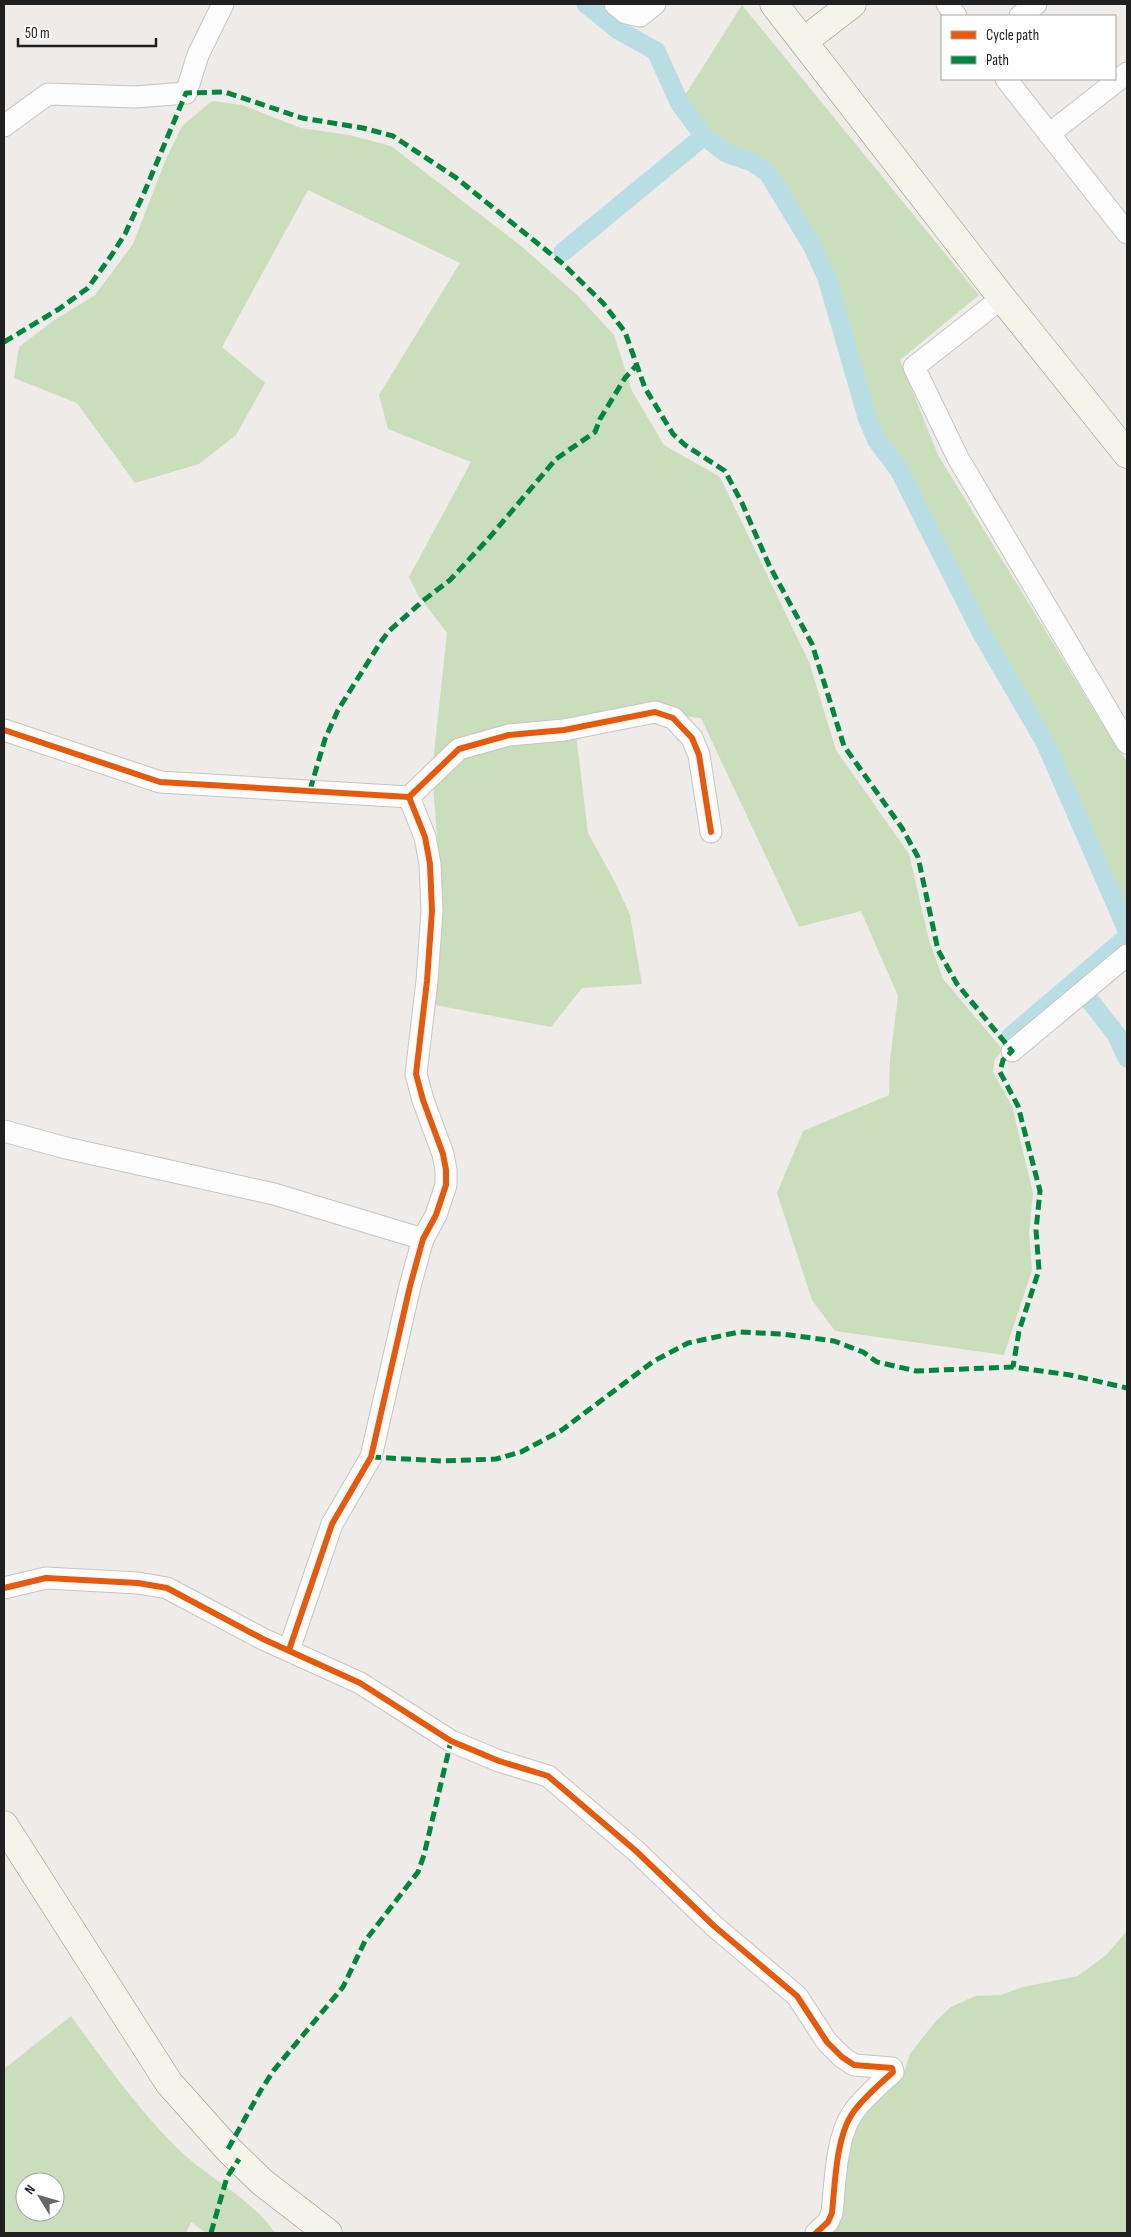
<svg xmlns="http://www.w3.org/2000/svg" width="1131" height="2237" font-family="'Sofia Sans Condensed',sans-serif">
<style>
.forest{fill:#cadebb;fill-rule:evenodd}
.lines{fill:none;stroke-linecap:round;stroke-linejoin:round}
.canal{stroke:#b8dee4;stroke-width:19}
.street-casing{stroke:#c7c6c4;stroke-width:23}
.secondary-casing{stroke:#99987f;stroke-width:29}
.street{stroke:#fcfcfc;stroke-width:21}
.secondary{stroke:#f4f4eb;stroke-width:28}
.quiet{stroke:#00873e;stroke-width:5;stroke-dasharray:10 5;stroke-linecap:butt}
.cycleway-casing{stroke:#fff;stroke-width:9}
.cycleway{stroke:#e8590c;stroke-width:6}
</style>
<rect width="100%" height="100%" fill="#eeebe8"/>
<g class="forest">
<polygon points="742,5 979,295 900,360 938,455 1116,746 1127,761 1127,918 1049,740 983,626 904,468 872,416 830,271 817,241 773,168 755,157 728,147 705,131 682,100"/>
<polygon points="212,101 242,105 301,128 349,135 391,146 521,246 577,295 614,335 632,391 664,445 720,477 809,662 836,750 909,854 929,940 943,979 1003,1050 995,1059 993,1072 1012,1106 1033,1193 1029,1233 1032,1270 1004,1355 835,1331 812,1300 777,1193 803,1131 889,1095 890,1060 898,996 861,911 799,927 701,718 671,715 575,726 588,833 615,882 630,915 642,984 582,988 551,1027 435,1005 443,911 432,772 447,633 418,595 409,577 471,462 388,429 379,395 460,263 308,190 222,347 265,383 236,435 199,464 135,483 77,403 14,378 19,347 53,321 95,295 133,244 166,159 182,126"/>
<polygon points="1127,1931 1127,2233 828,2233 841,2209 852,2134 866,2110 903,2075 910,2054 935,2022 951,2007 975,1996 1001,1995 1023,1987 1078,1976 1106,1955"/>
<path d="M71,2016c33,45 65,91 104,130 31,32 75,50 100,87h-69l-15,-11 -5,11h-182v-164zM25,2182h30v30h-30z"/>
</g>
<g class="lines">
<g class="canal">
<polyline points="586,4 618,30 656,51 680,104 704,136 726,153 752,162 768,173 813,247 827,278 867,417 876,439 899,470 981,632 1045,742 1127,930"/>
<polyline points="563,252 704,136"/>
<polyline points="1091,1002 1116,1034 1127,1058"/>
<polyline points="1011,1036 1127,937"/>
</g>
<defs>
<g id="street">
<polyline points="615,4 626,13 640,16 655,4"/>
<polyline points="947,4 956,16"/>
<polyline points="1020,16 1036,4"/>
<polyline points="1006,79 1127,233"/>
<polyline points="4,126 48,94 135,97 186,93 198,55 223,4"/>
<polyline points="1049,134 1127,73"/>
<polyline points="1002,298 914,367 958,458 1127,743"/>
<polyline points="4,730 160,782 409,797 459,749 509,735 564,730 655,712 673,718 692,738 699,755 711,832"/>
<polyline points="1012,1051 1127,955"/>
<polyline points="4,1131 66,1148 274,1194 423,1239"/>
<path d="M4,1588l42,-10 92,5 29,5 96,51 97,44 91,58 48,20 49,15 88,75 78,75 83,70 30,46 15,15 12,8 38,3 1,4c-14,13 -30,26 -41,42 -16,24 -17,70 -20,99l-4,9 -12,11"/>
<polyline points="289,1650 332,1524 371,1457 410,1286 423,1239 436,1215 446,1185 446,1170 443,1154 423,1100 416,1074 427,981 432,911 430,864 425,837 409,797"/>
</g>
<g id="secondary">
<polyline points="774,4 1002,298 1127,454"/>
<polyline points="804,41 852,4"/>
<polyline points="4,1825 169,2083 228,2149 262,2182 328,2233"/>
</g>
</defs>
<use href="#street" class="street-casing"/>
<use href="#secondary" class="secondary-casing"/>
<use href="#street" class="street"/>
<use href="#secondary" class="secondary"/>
<g class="quiet">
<polyline points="4,342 59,309 88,288 111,256 125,234 144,193 186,93 225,92 302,118 363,128 393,136 455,177 562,263 603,303 625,332 645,388 673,434 685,445 725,471 742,503 769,565 812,644 844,746 902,828 918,857 938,950 957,984 1012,1051 1003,1060 1000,1072 1018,1106 1040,1191 1036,1230 1039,1270 1019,1331 1013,1367"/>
<polyline points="310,790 325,739 338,710 380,643 389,631 424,600 450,580 489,538 556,459 595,432 600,419 625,378 636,366"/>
<polyline points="371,1457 442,1461 496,1459 521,1452 562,1430 654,1361 688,1343 739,1332 782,1334 834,1341 863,1352 877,1362 916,1371 1013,1367 1070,1375 1127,1388"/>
<polyline points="228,2149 261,2090 274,2070 343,1987 365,1941 418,1872 424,1855 451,1741"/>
<polyline points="211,2233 227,2177 239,2159"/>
</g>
<defs>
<g id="cycleway">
<polyline points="4,730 160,782 409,797 459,749 509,735 564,730 655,712 673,718 692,738 699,755 711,832"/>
<path d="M4,1588l42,-10 92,5 29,5 96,51 97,44 91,58 48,20 49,15 88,75 78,75 83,70 30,46 15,15 12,8 38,3 1,4c-14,13 -30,26 -41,42 -16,24 -17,70 -20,99l-4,9 -12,11"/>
<polyline points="289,1650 332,1524 371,1457 410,1286 423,1239 436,1215 446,1185 446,1170 443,1154 423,1100 416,1074 427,981 432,911 430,864 425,837 409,797"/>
</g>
</defs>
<use href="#cycleway" class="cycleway-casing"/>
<use href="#cycleway" class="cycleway"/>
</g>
<rect width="1131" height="2237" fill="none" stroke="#202020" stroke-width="10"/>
<rect x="941" y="15" width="175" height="65" fill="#ffffff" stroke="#a6a6a6"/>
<rect x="951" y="31" width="25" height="8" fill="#e8590c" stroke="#a6a6a6"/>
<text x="986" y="40" font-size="15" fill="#202020">Cycle path</text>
<rect x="951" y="56" width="25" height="8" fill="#00873e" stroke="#a6a6a6"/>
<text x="986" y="65" font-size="15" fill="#202020">Path</text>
<g transform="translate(40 2197) rotate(307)"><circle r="24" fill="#ffffff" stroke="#a6a6a6"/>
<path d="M0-4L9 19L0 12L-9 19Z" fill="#686766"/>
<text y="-8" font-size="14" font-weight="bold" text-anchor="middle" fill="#202020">N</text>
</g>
<path d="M18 38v8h138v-8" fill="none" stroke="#202020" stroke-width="2.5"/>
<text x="25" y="38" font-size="15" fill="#202020" stroke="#ffffff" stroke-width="4" paint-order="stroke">50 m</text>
</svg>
